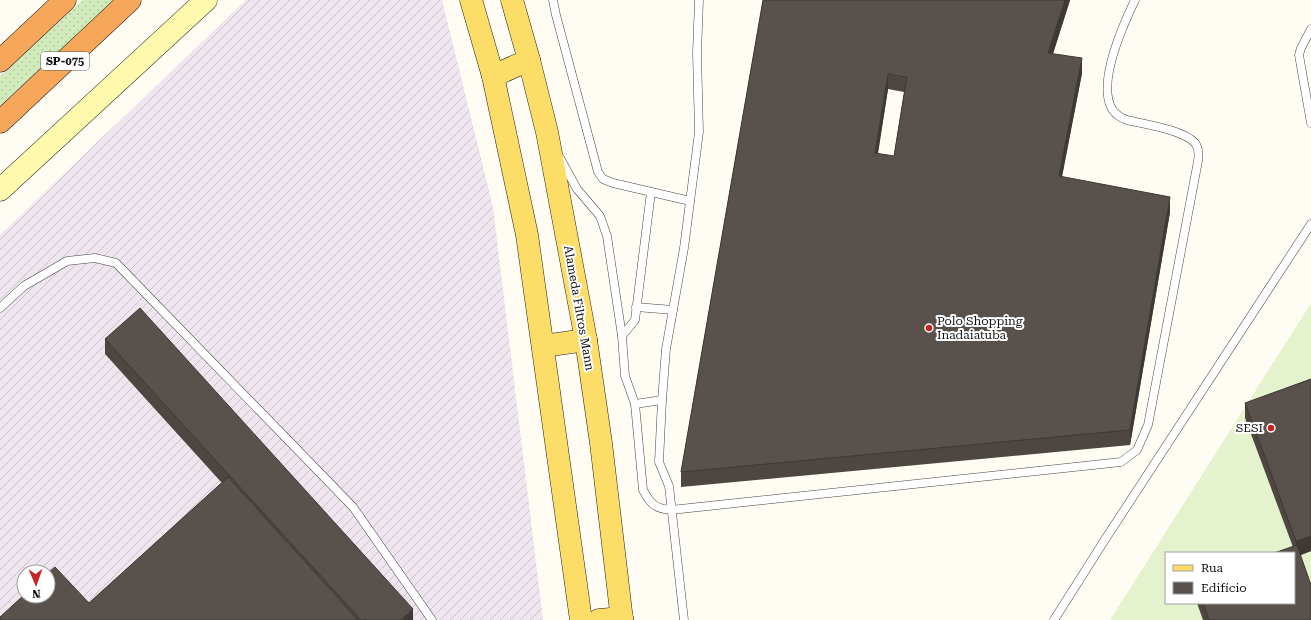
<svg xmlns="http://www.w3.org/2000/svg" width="1311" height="620" font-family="'Roboto Serif',serif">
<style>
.industrial{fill:url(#industrial-furrows);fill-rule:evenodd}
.grass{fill:url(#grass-dots)}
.pitch{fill:#e4f2cd;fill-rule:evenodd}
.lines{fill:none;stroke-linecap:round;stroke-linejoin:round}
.lane-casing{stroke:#434343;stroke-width:9}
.secondary-casing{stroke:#323232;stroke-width:23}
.primary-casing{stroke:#212121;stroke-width:23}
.highway-casing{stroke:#212121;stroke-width:23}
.lane{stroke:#fff;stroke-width:8}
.secondary{stroke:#fff9ae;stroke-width:22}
.primary{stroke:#fbdd67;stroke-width:22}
.highway{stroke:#f7a759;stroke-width:22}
.wall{fill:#4d4641;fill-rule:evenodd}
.shaded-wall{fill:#3e3935}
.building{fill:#59514c;stroke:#3e3935;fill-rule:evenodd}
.poi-dot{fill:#c42425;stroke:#fff;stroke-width:1.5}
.labels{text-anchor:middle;stroke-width:4;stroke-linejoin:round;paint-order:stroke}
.shield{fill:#fff;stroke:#585858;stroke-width:1}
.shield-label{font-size:11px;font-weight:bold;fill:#101010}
.street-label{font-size:12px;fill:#101010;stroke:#fff}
.poi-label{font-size:12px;fill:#101010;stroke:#fff;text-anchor:start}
</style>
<defs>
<pattern id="industrial-furrows" width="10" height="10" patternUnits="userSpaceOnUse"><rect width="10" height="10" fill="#eee5ee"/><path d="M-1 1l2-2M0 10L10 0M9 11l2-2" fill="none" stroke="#cbc3cb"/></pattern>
<pattern id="grass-dots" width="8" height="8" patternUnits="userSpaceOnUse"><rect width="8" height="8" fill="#d2ebbb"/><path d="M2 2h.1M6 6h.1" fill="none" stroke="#b3c8a0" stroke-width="1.8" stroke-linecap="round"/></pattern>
</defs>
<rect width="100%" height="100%" fill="#fffdf3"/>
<path class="industrial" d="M246,0h196l51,207 50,413h-543v-385zM24,572h24v24h-24z"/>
<polygon class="grass" points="83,0 116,0 0,106 0,76"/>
<path class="pitch" d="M1311,303v317h-201zM1166,553h128v50h-128z"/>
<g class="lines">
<defs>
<g id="lane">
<polyline points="553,0 556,15 598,172 603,179 613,183 690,201"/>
<polyline points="1311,29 1301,48 1299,55 1311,123"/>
<path d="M560,158l17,31 23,27 7,20 15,100 3,40 10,28 8,86c7,13 12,19 28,20l450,-48 16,-12 11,-25 50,-264c1,-7 1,-13 -3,-18 -11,-13 -51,-19 -68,-23 -6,-2 -11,-5 -15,-11 -15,-26 11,-84 23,-109"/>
<polyline points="636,307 673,310"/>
<polyline points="0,308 24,286 67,261 95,258 116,263 353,507 432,620"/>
<polyline points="622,336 635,320 651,192"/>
<polyline points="662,400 659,462 669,486 684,620"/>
<polyline points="635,404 662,400 666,349 684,248 699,132 697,53 699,0"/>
<polyline points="1054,620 1106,538 1311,224"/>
</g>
<polyline id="secondary" points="0,190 206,0"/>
<g id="primary">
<polyline points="471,0 493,76 527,235 581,620"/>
<polyline points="512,0 529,60 547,132 586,340 601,443 622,620"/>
<polyline points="493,76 529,60"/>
<polyline points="543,346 586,340"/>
<polyline points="599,620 622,618"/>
</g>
<g id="highway">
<polyline points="0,61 65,0"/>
<polyline points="0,122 130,0"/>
</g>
</defs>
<use href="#lane" class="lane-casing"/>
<use href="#secondary" class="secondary-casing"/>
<use href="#primary" class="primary-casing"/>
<use href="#highway" class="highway-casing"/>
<use href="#lane" class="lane"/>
<use href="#secondary" class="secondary"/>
<use href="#primary" class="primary"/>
<use href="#highway" class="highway"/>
</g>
<g class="wall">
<path d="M763,0h307l-17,54 29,19 -20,104 108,35 -40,233 -449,42v-15zM888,89l16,3 -10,64 -16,-2z"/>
<polygon points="105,339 413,620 0,620 89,603 222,483 105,354"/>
<polygon points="1311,379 1311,551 1300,555 1311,620 1203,620 1197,603 1294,603 1293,547 1245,418 1245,403"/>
</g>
<g class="shaded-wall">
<polygon points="1065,0 1070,0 1048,69 1048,53"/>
<polygon points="1082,58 1082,73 1059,191 1059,176"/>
<polygon points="888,74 888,89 875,169 875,153"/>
<polygon points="1170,197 1170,212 1130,445 1130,430"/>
<polygon points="1311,536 1311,551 1296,557 1296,541"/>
<polygon points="413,609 413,620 401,620"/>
</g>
<g class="building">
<path d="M763,0h302l-17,53 34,5 -23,118 111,21 -40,233 -449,42zM888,74l19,3 -13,79 -19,-3z"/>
<polygon points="140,308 413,609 401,620 361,620 105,339"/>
<polygon points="1311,379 1311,536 1296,541 1245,403"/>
<polygon points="228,477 358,620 0,620 0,617 24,595 24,596 48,596 48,573 55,567 89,603"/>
<polygon points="1297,545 1311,585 1311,620 1209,620 1203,603 1294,603 1294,553 1274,553"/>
</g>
<g class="poi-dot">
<circle cx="929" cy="328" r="4"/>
<circle cx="1271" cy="428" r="4"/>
</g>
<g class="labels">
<rect class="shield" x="41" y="52" width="48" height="18" rx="3"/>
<g class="shield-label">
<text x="65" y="65">SP-075</text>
</g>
<g class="street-label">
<text transform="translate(579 308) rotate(80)" y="4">Alameda Filtros Mann</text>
</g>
<g class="poi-label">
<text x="937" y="325">Polo Shopping<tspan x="937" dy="14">Inadaiatuba</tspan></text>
<text x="1263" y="432" text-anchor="end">SESI</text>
</g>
</g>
<rect x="1165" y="552" width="130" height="52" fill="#ffffff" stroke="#9f9f9f"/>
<rect x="1173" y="565" width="20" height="6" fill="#fbdd67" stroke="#9f9f9f"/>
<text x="1201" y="572" font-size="12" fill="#101010">Rua</text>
<rect x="1173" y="582" width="20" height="12" fill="#59514c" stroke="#9f9f9f"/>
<text x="1201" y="592" font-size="12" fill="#101010">Edifício</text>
<g transform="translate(36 584) rotate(178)"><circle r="19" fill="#ffffff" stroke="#9f9f9f"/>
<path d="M0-3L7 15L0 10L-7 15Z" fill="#c42425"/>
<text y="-6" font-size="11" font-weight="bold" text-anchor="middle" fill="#101010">N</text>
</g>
</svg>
